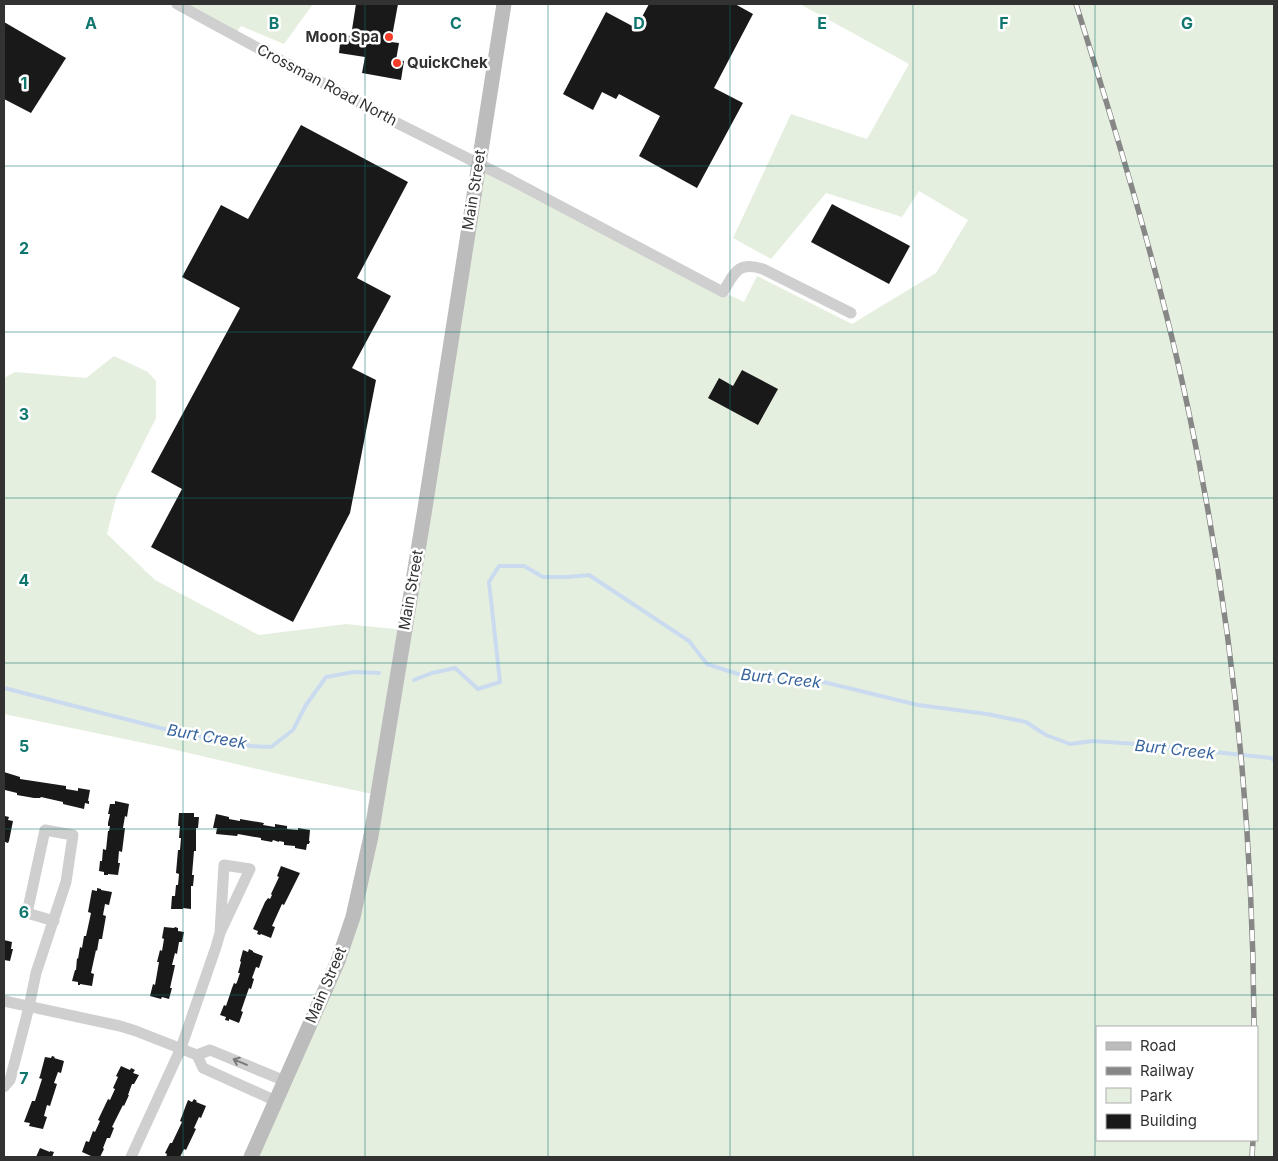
<svg xmlns="http://www.w3.org/2000/svg" width="1278" height="1161" font-family="Inter,sans-serif">
<style>
.green{fill:#e5efdf;fill-rule:evenodd}
.lines{fill:none;stroke-linecap:round;stroke-linejoin:round}
.stream{stroke:#cadbf0;stroke-width:4}
.building{fill:#191919}
.street{stroke:#cfcfcf;stroke-width:11}
.secondary{stroke:#bcbcbc;stroke-width:15}
.rail-casing{stroke:#878787;stroke-width:5.5}
.rail{stroke:#fff;stroke-width:4;stroke-dasharray:11;stroke-linecap:butt}
.oneway{stroke:#797979}
.grid{fill:none;stroke:#0f766e;stroke-width:1;stroke-opacity:0.55}
.poi-dot{fill:#f33d29;stroke:#fff;stroke-width:2}
.labels{text-anchor:middle;stroke-width:5;stroke-linejoin:round;paint-order:stroke}
.poi-label{font-size:15px;font-weight:bold;fill:#323232;stroke:#fff;text-anchor:end}
.street-label{font-size:15px;fill:#323232;stroke:#fff}
.water-label{font-size:16px;font-style:italic;fill:#37649c;stroke:#fff}
.grid-label{font-size:16px;text-anchor:middle;font-weight:bold;fill:#0f766e;stroke:#fff;stroke-width:5;stroke-linejoin:round;paint-order:stroke}
</style>
<rect width="100%" height="100%" fill="#fff"/>
<g class="green">
<polygon points="177,4 313,4 284,44 241,26 234,36"/>
<path d="M800,4h474v1153h-1023l102,-240 24,-122 -94,-20 -120,-28 -159,-33v-336l11,-6 71,6 28,-22 34,16 8,9v37l-40,80 -9,36 48,46 104,55 87,-11 58,6 74,-466 245,128 21,10 13,-26 95,48 84,-51 32,-53 -49,-29 -17,26 -76,-24 -55,66 -38,-21 58,-124 76,25 42,-75zM1097,1027h160v113h-160z"/>
</g>
<g class="lines">
<g class="stream">
<polyline points="414,680 432,673 455,668 478,689 500,682 489,582 499,566 524,566 543,577 568,577 589,575 689,641 707,664 741,675 770,680 811,679 918,705 987,714 1026,722 1046,735 1070,744 1093,741 1150,745 1271,758 1274,760"/>
<polyline points="4,688 176,732 251,746 271,747 293,730 306,705 326,677 354,672 379,673"/>
</g>
</g>
<g class="building">
<polygon points="356,4 398,4 391,42 399,43 396,60 404,61 401,80 362,73 365,57 339,53 341,34 351,36"/>
<polygon points="649,4 735,4 753,14 714,88 743,103 697,188 639,156 660,116 619,94 616,99 602,92 593,110 563,94 606,12 636,28"/>
<polygon points="4,22 66,58 31,113 4,99"/>
<polygon points="301,125 408,182 357,278 391,296 352,368 376,380 350,513 293,622 151,547 182,489 151,472 240,308 182,277 221,205 248,219"/>
<polygon points="832,204 910,246 889,284 811,242"/>
<polygon points="742,370 778,389 758,425 708,398 719,378 733,386"/>
<polygon points="4,772 20,777 20,779 66,786 66,789 78,791 78,788 90,790 88,801 89,801 89,804 85,803 84,809 63,804 63,802 41,797 40,798 34,798 17,795 17,793 5,790 5,795 4,794"/>
<polygon points="115,801 129,804 127,817 125,816 123,828 125,828 122,852 119,851 118,863 120,863 118,875 108,874 108,875 104,875 104,872 99,871 100,861 102,861 103,849 106,850 108,831 109,831 110,826 108,826 108,823 110,814 108,814 110,804 115,804"/>
<polygon points="179,813 194,813 194,817 199,817 198,828 196,828 196,851 194,851 192,875 194,875 194,876 193,886 191,886 191,909 183,908 183,909 171,909 172,896 175,896 176,885 178,885 179,874 176,873 178,850 180,850 181,838 179,838 180,826 178,826"/>
<polygon points="216,814 229,817 229,819 240,821 240,819 264,823 263,825 275,827 275,824 287,826 287,829 298,830 298,828 310,830 309,841 310,841 309,844 307,844 306,850 295,848 295,846 284,845 284,842 279,841 279,842 273,840 272,842 261,840 261,838 238,834 237,836 216,834 217,828 213,828"/>
<polygon points="5,816 9,817 8,820 13,821 9,841 8,843 5,842 4,846"/>
<polygon points="281,866 300,873 284,905 282,904 272,926 275,927 271,938 261,934 260,935 257,934 258,931 253,929 265,902 268,898 270,899 272,895 271,894 279,877 277,876"/>
<polygon points="97,888 101,889 101,890 112,892 109,905 105,904 103,915 106,916 102,939 99,939 97,951 96,950 91,973 94,974 92,986 80,984 80,985 78,985 78,982 72,981 75,970 76,970 77,958 78,959 80,947 82,948 84,936 86,936 91,913 88,912 92,890 97,891"/>
<polygon points="164,927 174,928 175,927 178,928 178,931 184,932 182,942 179,942 177,954 175,953 172,965 175,965 174,970 170,988 172,988 169,999 162,997 161,999 150,996 153,984 155,985 159,962 157,962 160,950 162,951 164,939 162,938"/>
<polygon points="4,940 12,942 11,949 13,949 10,961 4,960"/>
<polygon points="249,949 253,951 253,952 263,956 259,968 256,967 252,978 254,979 251,989 249,988 241,1011 243,1012 239,1023 229,1019 229,1021 225,1020 226,1017 220,1015 224,1005 226,1006 232,988 234,983 236,984 237,982 240,973 238,973 241,962 240,961 243,950 248,952"/>
<polygon points="52,1056 55,1057 54,1058 64,1061 61,1073 58,1072 54,1083 57,1084 50,1106 47,1105 44,1116 47,1117 43,1129 29,1126 30,1123 24,1122 32,1101 35,1101 42,1079 39,1078 40,1076 45,1057 51,1058"/>
<polygon points="121,1066 130,1070 131,1068 135,1070 133,1073 139,1075 134,1084 132,1084 128,1095 129,1095 124,1106 123,1105 112,1127 114,1128 110,1138 107,1138 103,1148 104,1149 100,1157 94,1156 94,1157 91,1157 91,1156 82,1152 86,1141 89,1142 93,1131 95,1132 100,1121 98,1120 108,1099 110,1100 115,1089 113,1088 118,1077 116,1076"/>
<polygon points="194,1099 197,1101 196,1102 206,1106 201,1118 199,1117 194,1128 196,1129 186,1150 184,1149 180,1157 166,1157 167,1154 165,1153 170,1143 172,1143 182,1122 180,1121 188,1100 192,1102"/>
<polygon points="40,1148 50,1152 50,1151 54,1152 52,1157 36,1157"/>
</g>
<g class="lines">
<g class="street">
<path d="M177,4l42,23 178,96 114,57 212,112c12,-20 15,-31 40,-23l88,44"/>
<polyline points="4,1001 120,1026 136,1031 197,1055"/>
<polyline points="4,1087 10,1080 29,1007 36,973 66,882 73,835 45,830 27,913 54,921"/>
<polyline points="276,1101 203,1068 197,1055 210,1050 285,1081"/>
<polyline points="131,1157 181,1048 216,947 220,933 250,869 224,865 220,933"/>
</g>
<polyline class="secondary" points="251,1157 338,961 353,917 371,836 425,508 504,4"/>
<defs>
<g id="rail">
<path d="M1076,4c43,137 85,274 114,414 42,198 63,407 64,609"/>
<polyline points="1252,1157 1253,1140"/>
</g>
</defs>
<use href="#rail" class="rail-casing"/>
<use href="#rail" class="rail"/>
</g>
<defs><path id="oneway-shaft" d="M-6 0H5M1.5-3L5.5 0L1.5 3" fill="none" stroke-width="1.6" stroke-linecap="round" stroke-linejoin="round" transform="scale(1.25)"/></defs>
<use class="oneway" href="#oneway-shaft" transform="translate(240 1062) rotate(-157)"/>
<path class="grid" d="M183,4v1153M365,4v1153M548,4v1153M730,4v1153M913,4v1153M1095,4v1153M4,166h1270M4,332h1270M4,498h1270M4,663h1270M4,829h1270M4,995h1270"/>
<g class="poi-dot">
<circle cx="389" cy="37" r="5"/>
<circle cx="397" cy="63" r="5"/>
</g>
<g class="labels">
<g class="poi-label">
<text x="379" y="42">Moon Spa</text>
<text x="407" y="68" text-anchor="start">QuickChek</text>
</g>
<g class="street-label">
<text transform="translate(327 85) rotate(28)" y="5">Crossman Road North</text>
<text transform="translate(474 190) rotate(-81)" y="5">Main Street</text>
<text transform="translate(411 590) rotate(-80)" y="5">Main Street</text>
<text transform="translate(326 985) rotate(-67)" y="5">Main Street</text>
</g>
<g class="water-label">
<text transform="translate(781 678) rotate(6)" y="6">Burt Creek</text>
<text transform="translate(207 736) rotate(10)" y="6">Burt Creek</text>
<text transform="translate(1175 749) rotate(6)" y="6">Burt Creek</text>
</g>
</g>
<g class="grid-label">
<text x="91" y="29">A</text>
<text x="274" y="29">B</text>
<text x="456" y="29">C</text>
<text x="639" y="29">D</text>
<text x="822" y="29">E</text>
<text x="1004" y="29">F</text>
<text x="1187" y="29">G</text>
<text x="24" y="89">1</text>
<text x="24" y="254">2</text>
<text x="24" y="420">3</text>
<text x="24" y="586">4</text>
<text x="24" y="752">5</text>
<text x="24" y="918">6</text>
<text x="24" y="1084">7</text>
</g>
<rect width="1278" height="1161" fill="none" stroke="#323232" stroke-width="10"/>
<rect x="1096" y="1026" width="162" height="115" fill="#ffffff" stroke="#adadad"/>
<rect x="1106" y="1042" width="25" height="8" fill="#bcbcbc" stroke="#adadad"/>
<text x="1140" y="1051" font-size="15" fill="#323232">Road</text>
<rect x="1106" y="1067" width="25" height="8" fill="#878787" stroke="#adadad"/>
<text x="1140" y="1076" font-size="15" fill="#323232">Railway</text>
<rect x="1106" y="1088" width="25" height="15" fill="#e5efdf" stroke="#adadad"/>
<text x="1140" y="1101" font-size="15" fill="#323232">Park</text>
<rect x="1106" y="1114" width="25" height="15" fill="#191919" stroke="#adadad"/>
<text x="1140" y="1126" font-size="15" fill="#323232">Building</text>
</svg>
